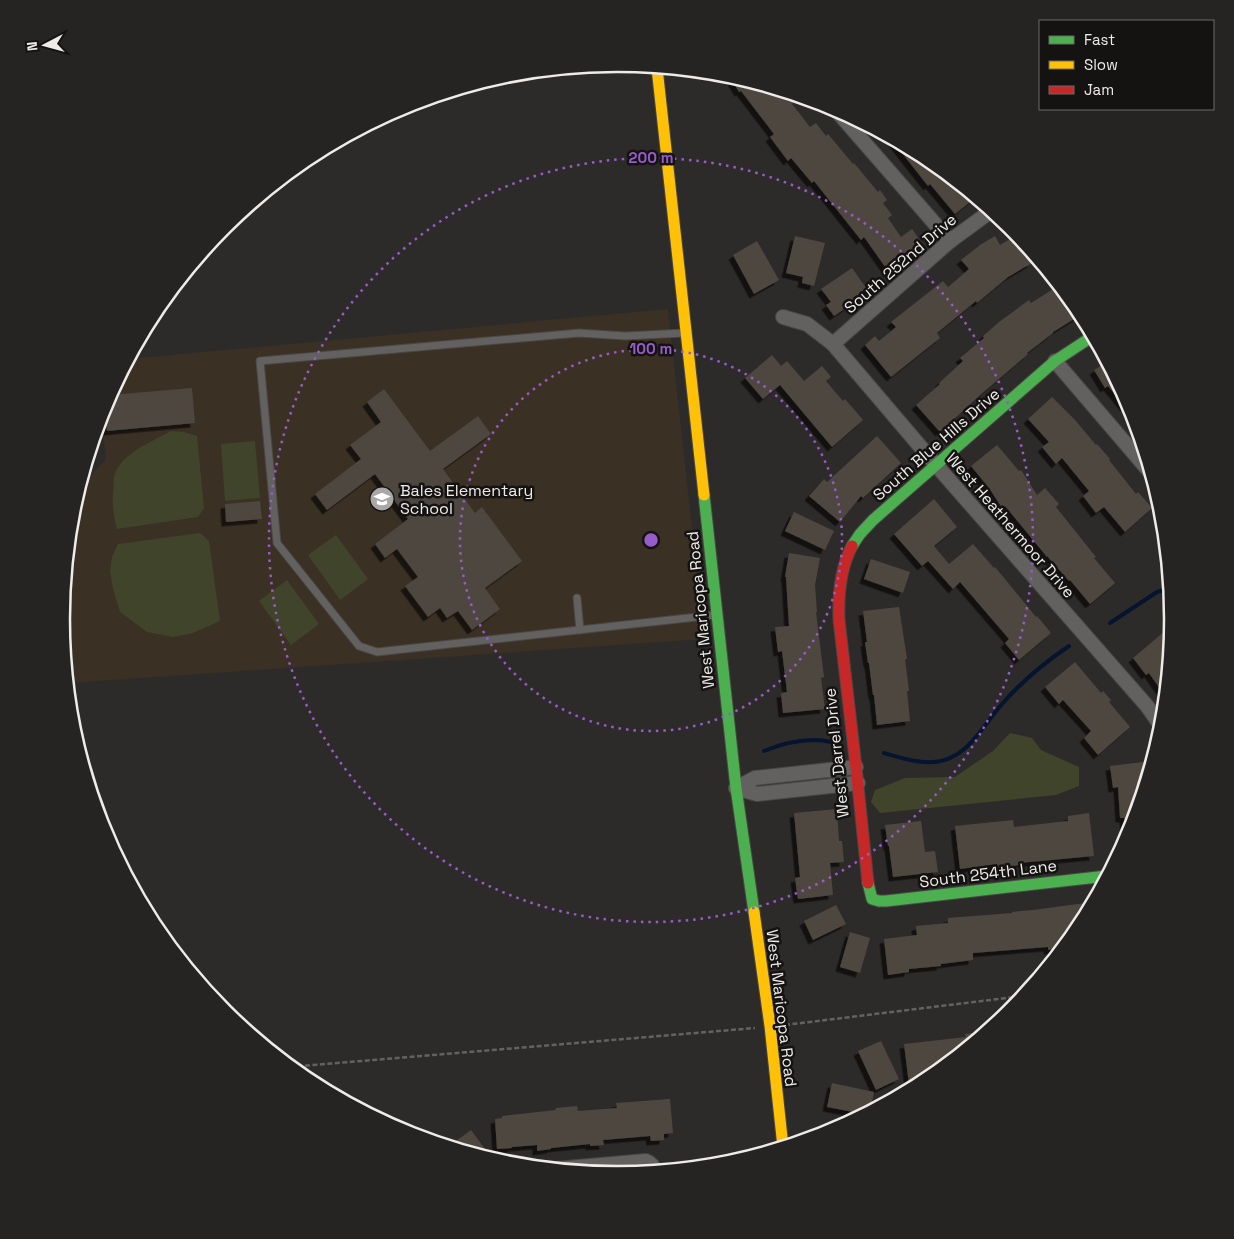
<svg xmlns="http://www.w3.org/2000/svg" width="1234" height="1239" font-family="'Space Grotesk',sans-serif">
<style>
.education{fill:#3a3023}
.green{fill:#40442b}
.lines{fill:none;stroke-linecap:round;stroke-linejoin:round}
.stream{stroke:#05142f;stroke-width:4}
.building{fill:#4e4640;filter:url(#shadow)}
.lane-casing{stroke:#494745;stroke-width:9}
.street-casing{stroke:#494745;stroke-width:16}
.fast-casing{stroke:#494745;stroke-width:13}
.slow-casing{stroke:#494745;stroke-width:13}
.jam-casing{stroke:#494745;stroke-width:13}
.path{stroke:#646261;stroke-width:2.5;stroke-dasharray:5 2.5;stroke-linecap:butt}
.lane{stroke:#636160;stroke-width:7}
.street{stroke:#636160;stroke-width:14}
.fast{stroke:#4caf50;stroke-width:11}
.slow{stroke:#ffc107;stroke-width:11}
.jam{stroke:#c62828;stroke-width:11}
.ring{fill:none;stroke:#985cca;stroke-width:2.5;stroke-dasharray:2.5 5}
.labels{text-anchor:middle;stroke-width:5;stroke-linejoin:round;paint-order:stroke}
.street-label{font-size:16px;fill:#eeebe9;stroke:#151312}
.poi-label{font-size:16px;fill:#eeebe9;stroke:#151312;text-anchor:start}
.rim{fill:none;stroke:#eeebe9;stroke-width:2.5}
.centre{fill:#985cca;stroke:#151312;stroke-width:2.5}
.ring-label{font-size:15px;text-anchor:middle;font-weight:bold;fill:#985cca;stroke:#151312;stroke-width:5;stroke-linejoin:round;paint-order:stroke}
</style>
<defs>
<filter id="shadow"><feDropShadow dx="-4.5" dy="4.5" stdDeviation="0" flood-color="#0009"/></filter>
</defs>
<rect width="100%" height="100%" fill="#2d2b29"/>
<polygon class="education" points="668,309 704,639 68,683 61,619 72,511 79,488 106,459 101,416 104,407 129,359"/>
<g class="green">
<path d="M171,431l13,1 13,4 7,72 -6,9 -81,12c-3,-12 -5,-23 -4,-36 1,-5 0,-11 1,-16 6,-24 38,-35 57,-46z"/>
<polygon points="255,441 260,498 225,501 221,444"/>
<polygon points="200,533 209,541 220,621 193,633 173,637 147,632 120,612 113,589 110,571 112,557 118,544"/>
<polygon points="336,535 368,579 340,600 308,555"/>
<polygon points="287,580 319,624 291,645 259,601"/>
<polygon points="1010,733 1032,738 1041,750 1079,767 1079,786 1056,795 880,813 871,802 875,790 905,778 955,777 993,751"/>
</g>
<g class="lines">
<g class="stream">
<polyline points="1110,623 1157,592 1164,590 1170,591"/>
<path d="M764,751c20,-8 45,-14 67,-9"/>
<path d="M884,753c20,6 48,15 68,4 22,-11 34,-35 50,-53 20,-23 42,-41 67,-58"/>
</g>
</g>
<g class="building">
<polygon points="729,75 792,94 796,100 792,104 810,127 816,123 826,136 828,134 853,164 854,163 878,192 880,190 887,200 883,203 892,215 888,218 901,237 912,229 922,243 886,268 864,237 861,240 814,181 812,183 791,158 788,161 770,137 774,134 741,91 739,92"/>
<polygon points="891,139 926,158 975,198 955,214 930,184 928,186"/>
<polygon points="795,236 825,243 814,286 802,283 803,277 786,273"/>
<polygon points="995,236 1000,245 1015,236 1032,263 1008,277 977,303 976,301 937,333 940,338 891,377 865,345 875,336 879,341 896,327 891,322 943,281 948,287 969,269 961,260 980,245"/>
<polygon points="757,241 779,280 754,294 733,255"/>
<polygon points="852,268 869,292 834,316 826,305 831,302 821,289"/>
<polygon points="1058,286 1064,293 1079,316 1053,332 1053,333 1027,353 1028,354 979,396 940,432 916,405 940,384 939,383 963,361 960,358 984,338 983,336 999,322 1029,300 1031,303"/>
<polygon points="772,355 781,366 787,361 804,381 822,366 831,377 826,381 843,401 845,399 863,420 832,447 780,385 763,399 745,378"/>
<polygon points="1107,362 1129,404 1125,407 1108,386 1105,388 1094,370"/>
<polygon points="192,388 195,423 107,431 104,405 110,395"/>
<polygon points="384,389 430,451 478,416 491,434 443,469 475,513 482,507 522,561 485,588 500,609 472,630 458,611 447,618 440,608 428,617 405,586 418,577 397,549 385,558 375,544 408,519 375,474 327,510 315,494 361,459 350,445 381,422 367,402"/>
<polygon points="1052,397 1075,420 1096,445 1097,444 1110,459 1109,460 1136,494 1138,492 1152,508 1125,532 1104,507 1096,513 1083,496 1089,491 1062,458 1056,464 1042,447 1049,442 1028,419"/>
<polygon points="877,436 901,463 863,498 861,496 840,522 809,496 824,479 827,482"/>
<polygon points="997,445 1019,471 1021,470 1037,495 1045,488 1059,504 1056,507 1096,557 1094,558 1115,583 1090,604 1070,580 1069,581 1047,556 1047,557 1005,506 1002,508 989,488 971,466"/>
<polygon points="934,499 957,527 934,546 949,564 973,544 994,568 995,567 1036,617 1037,616 1051,633 1019,660 1005,643 1009,639 960,582 953,589 928,561 922,566 894,534"/>
<polygon points="260,501 262,519 226,522 225,504"/>
<polygon points="794,512 834,531 825,550 785,531"/>
<polygon points="789,553 820,558 815,585 817,612 816,612 824,677 821,678 825,709 783,713 781,693 787,692 782,651 778,652 775,627 789,626 786,577 785,577"/>
<polygon points="871,559 910,572 903,593 864,579"/>
<polygon points="899,607 907,659 905,659 909,691 907,691 910,721 877,725 874,695 873,695 869,663 868,663 865,642 867,642 863,611"/>
<polygon points="1165,631 1171,638 1165,696 1149,673 1146,675 1133,658"/>
<polygon points="1075,662 1101,693 1103,691 1111,700 1109,702 1130,727 1098,755 1084,738 1091,731 1063,700 1059,704 1045,687"/>
<polygon points="1152,761 1130,832 1126,841 1124,818 1120,818 1118,787 1113,788 1110,766"/>
<polygon points="837,809 839,841 842,841 844,862 830,863 833,895 798,899 795,878 800,877 794,813"/>
<polygon points="1089,813 1094,856 1019,863 1019,865 997,868 997,864 960,869 955,826 1013,820 1014,827 1068,821 1068,816"/>
<polygon points="921,821 925,852 935,851 938,872 893,877 889,846 888,846 885,825"/>
<polygon points="1093,902 1079,928 1063,948 1048,950 1048,947 973,953 973,960 941,964 941,966 909,969 909,972 888,975 884,939 917,935 916,926 948,923 948,918 1012,913 1012,912 1033,910"/>
<polygon points="836,905 846,924 813,940 804,921"/>
<polygon points="850,932 870,938 860,973 840,967"/>
<polygon points="987,1031 926,1082 909,1084 904,1044 966,1037 965,1034"/>
<polygon points="881,1041 899,1079 876,1090 858,1051"/>
<polygon points="832,1083 874,1092 870,1111 864,1114 827,1107"/>
<polygon points="670,1099 673,1133 664,1134 664,1140 651,1141 650,1136 603,1140 604,1145 590,1146 590,1144 551,1148 551,1149 537,1151 537,1145 512,1147 512,1148 497,1149 495,1119 502,1118 502,1116 556,1110 555,1108 577,1106 578,1111 617,1108 616,1103"/>
<polygon points="471,1130 493,1160 449,1146"/>
</g>
<g class="lines">
<defs>
<g id="lane">
<polyline points="684,333 625,336 579,333 260,361 277,543 359,646 377,652 715,615"/>
<polyline points="577,598 580,630"/>
</g>
<g id="street">
<polyline points="835,109 950,241"/>
<polyline points="783,317 807,324 833,344 936,465 1147,706 1162,727"/>
<polyline points="833,344 950,241 991,211"/>
<polyline points="1055,361 1150,472"/>
<polyline points="736,788 757,794 858,783"/>
<polyline points="736,788 755,778 856,767"/>
<path d="M556,1169l90,-8c5,2 8,5 9,11"/>
</g>
<g id="fast">
<polyline points="704,495 736,788 754,912"/>
<polyline points="852,546 860,534 873,520 1055,361 1093,336"/>
<polyline points="868,883 872,899 879,901 886,901 1107,876"/>
</g>
<g id="slow">
<polyline points="657,68 704,495"/>
<polyline points="754,912 770,1026 783,1147"/>
</g>
<path id="jam" d="M852,546c-12,23 -14,49 -13,74l17,147 12,116"/>
</defs>
<use href="#lane" class="lane-casing"/>
<use href="#street" class="street-casing"/>
<use href="#fast" class="fast-casing"/>
<use href="#slow" class="slow-casing"/>
<use href="#jam" class="jam-casing"/>
<g class="path">
<polyline points="785,1025 1023,996"/>
<polyline points="290,1067 755,1028"/>
</g>
<use href="#lane" class="lane"/>
<use href="#street" class="street"/>
<use href="#fast" class="fast"/>
<use href="#slow" class="slow"/>
<use href="#jam" class="jam"/>
</g>
<g class="ring">
<circle cx="651" cy="540" r="191"/>
<circle cx="651" cy="540" r="382"/>
</g>
<defs>
<symbol id="school-disc" viewBox="-11 -11 22 22"><circle r="9.5" fill="#aaa8a6" stroke="#151312"/><path d="M0-5L7-2L0 1L-7-2ZM-4 1L0 2.5L4 1V4Q0 6-4 4Z" fill="#fff"/></symbol>
</defs>
<g fill-rule="evenodd">
<use href="#school-disc" x="368" y="485" width="28" height="28"/>
</g>
<g class="labels">
<g class="street-label">
<text transform="translate(900 263) rotate(-41)" y="6">South 252nd Drive</text>
<text transform="translate(936 444) rotate(-41)" y="6">South Blue Hills Drive</text>
<text transform="translate(1011 525) rotate(49)" y="6">West Heathermoor Drive</text>
<text transform="translate(700 610) rotate(-96)" y="6">West Maricopa Road</text>
<text transform="translate(836 753) rotate(-96)" y="6">West Darrel Drive</text>
<text transform="translate(988 873) rotate(-7)" y="6">South 254th Lane</text>
<text transform="translate(782 1008) rotate(83)" y="6">West Maricopa Road</text>
</g>
<g class="poi-label">
<text x="400" y="496">Bales Elementary<tspan x="400" dy="18">School</tspan></text>
</g>
</g>
<path d="M0 0H1234V1239H0ZM70 619a547 547 0 1 1 1094 0a547 547 0 1 1-1094 0Z" fill="#262423" fill-rule="evenodd"/>
<path class="rim" d="M70 619a547 547 0 1 1 1094 0a547 547 0 1 1-1094 0Z"/>
<circle cx="651" cy="540" r="8" class="centre"/>
<g class="ring-label">
<text x="651" y="163">200 m</text>
<text x="651" y="354">100 m</text>
</g>
<rect x="1039" y="20" width="175" height="90" fill="#151312" stroke="#6c6968"/>
<rect x="1049" y="36" width="25" height="8" fill="#4caf50" stroke="#6c6968"/>
<text x="1084" y="45" font-size="15" fill="#eeebe9">Fast</text>
<rect x="1049" y="61" width="25" height="8" fill="#ffc107" stroke="#6c6968"/>
<text x="1084" y="70" font-size="15" fill="#eeebe9">Slow</text>
<rect x="1049" y="86" width="25" height="8" fill="#c62828" stroke="#6c6968"/>
<text x="1084" y="95" font-size="15" fill="#eeebe9">Jam</text>
<g transform="translate(45 45) rotate(264)" stroke="#151312" stroke-width="4" paint-order="stroke">
<path d="M0-4L9 19L0 12L-9 19Z" fill="#eeebe9"/>
<text y="-8" font-size="14" font-weight="bold" text-anchor="middle" fill="#eeebe9">N</text>
</g>
</svg>
